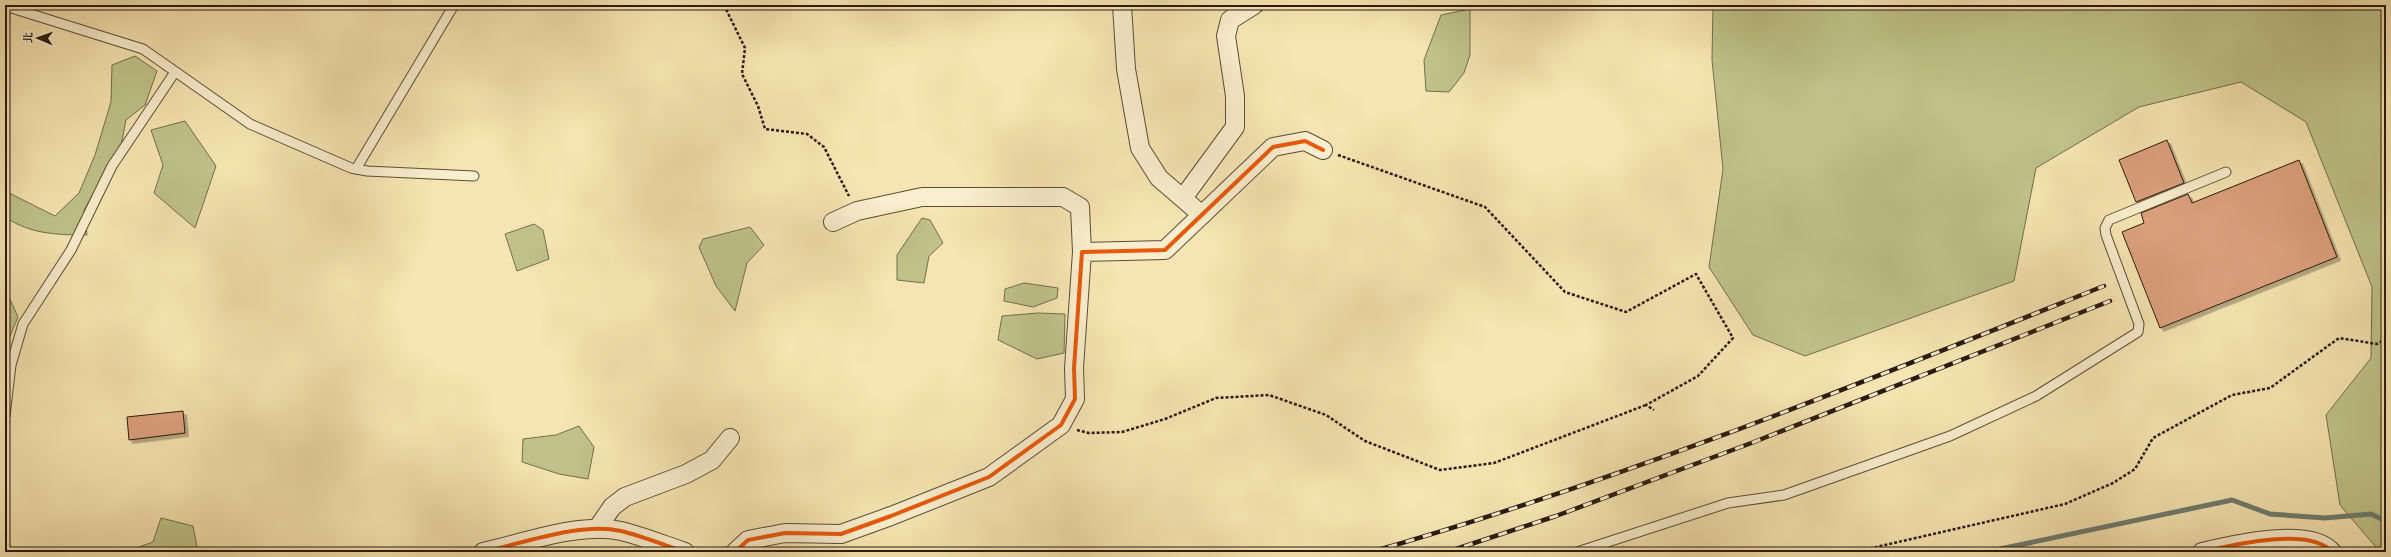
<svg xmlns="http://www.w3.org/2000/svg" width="2391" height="557" font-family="'Old Standard TT','Noto Serif TC',serif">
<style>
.green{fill:#bfc38a;stroke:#746e4c}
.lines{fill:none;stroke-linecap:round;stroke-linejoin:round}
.stream{stroke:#6e7d6f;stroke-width:5}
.building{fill:#dca07d;stroke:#281a0e;filter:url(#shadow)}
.service-casing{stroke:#5c4d37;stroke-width:11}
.minor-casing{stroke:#5c4d37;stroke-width:20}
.path{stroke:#281a0e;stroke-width:2.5;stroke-dasharray:3 2;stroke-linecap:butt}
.service{stroke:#f9eecd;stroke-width:9}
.minor{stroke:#f9eecd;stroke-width:18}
.rail-casing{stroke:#281a0e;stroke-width:4.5}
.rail{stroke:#f9eecd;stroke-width:3;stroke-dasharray:9;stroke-linecap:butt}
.cycleway-casing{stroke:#f9eecd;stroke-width:6}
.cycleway{stroke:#e8590c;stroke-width:4}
</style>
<defs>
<filter id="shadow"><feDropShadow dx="3.5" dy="3.5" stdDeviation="0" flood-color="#0004"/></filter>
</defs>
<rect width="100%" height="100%" fill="#f6e5b2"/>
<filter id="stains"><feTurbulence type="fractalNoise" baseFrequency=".005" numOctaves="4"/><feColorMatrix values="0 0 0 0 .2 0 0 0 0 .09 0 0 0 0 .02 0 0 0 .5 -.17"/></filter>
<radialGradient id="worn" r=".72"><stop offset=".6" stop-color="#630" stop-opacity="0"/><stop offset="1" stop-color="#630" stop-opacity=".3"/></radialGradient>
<g class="green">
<polygon points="1713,5 2386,5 2386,552 2380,552 2340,505 2326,415 2371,358 2372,287 2306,122 2241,82 2139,107 2036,168 2014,281 1805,356 1753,335 1709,267 1723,169 1712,60"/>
<polygon points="1470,9 1470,55 1464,73 1449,92 1426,91 1424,60 1441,15"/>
<path d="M135,56l22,15 -12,34 -19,15 -5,26 -37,64 3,25c-30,0 -57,-1 -82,-18v-26l50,25 24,-23 16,-38 16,-53 1,-37z"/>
<polygon points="185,121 216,166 195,228 154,193 163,165 151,130"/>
<polygon points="922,218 930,220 943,243 929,256 924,283 897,280 897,255"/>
<polygon points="534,224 543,230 549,259 517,271 505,234"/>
<polygon points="750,227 764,245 747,263 735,311 716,286 699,247 703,239"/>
<polygon points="1024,283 1058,288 1057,298 1033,307 1004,301 1005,289"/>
<polygon points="5,288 18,317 5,348"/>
<polygon points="1038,313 1065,314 1064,353 1037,359 998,340 1002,316"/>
<polygon points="579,426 594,447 588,479 559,474 522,462 523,439 556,435"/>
<polygon points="161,518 193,526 198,552 129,552 130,550 153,542"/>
</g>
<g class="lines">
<polyline class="stream" points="1986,552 2232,500 2270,514 2325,518 2371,514 2386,521"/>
</g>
<g class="building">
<polygon points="2167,140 2184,183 2136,202 2119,160"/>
<polygon points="2299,160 2337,257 2160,328 2122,232 2144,223 2141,213 2188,194 2192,203"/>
<polygon points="183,411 185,433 129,440 127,417"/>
</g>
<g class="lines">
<defs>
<g id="service">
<polyline points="5,6 143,49 250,124 351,168 367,171 474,176"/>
<polyline points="356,169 454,5"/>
<polyline points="5,416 11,365 23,324 71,250 112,166 175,72"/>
<polyline points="5,546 6,552"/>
<polyline points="1577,552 1728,503 1784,495 1950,436 2036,396 2138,332 2139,324 2106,235 2105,228 2109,220 2226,172"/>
</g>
<g id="minor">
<polyline points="1122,5 1126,69 1140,148 1159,178 1202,215"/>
<polyline points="1183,198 1235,127 1235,96 1226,36 1230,20 1254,5"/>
<polyline points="833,222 857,211 922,197 1063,197 1080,207 1082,252"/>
<polyline points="597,529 612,507 625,497 686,474 712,460 730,438"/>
<path d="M483,552c41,-9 97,-30 138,-21 21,5 43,14 64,21"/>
<polyline points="735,552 748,540 785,533 841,534 891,516 989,477 1061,425 1075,399 1074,368 1082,252 1165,250 1273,147 1305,141 1323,150"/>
<path d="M2202,552c30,-7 108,-26 130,0"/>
</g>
</defs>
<use href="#service" class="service-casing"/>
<use href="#minor" class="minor-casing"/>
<g class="path">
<polyline points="724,5 745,48 742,74 758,106 765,129 807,134 824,147 849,196"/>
<polyline points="1338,155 1485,207 1565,292 1626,312 1696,274 1733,338 1698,376 1646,405 1654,410"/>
<polyline points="1077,430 1089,433 1122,432 1165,419 1216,398 1269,395 1326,415 1365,441 1440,470 1494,463 1646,405"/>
<polyline points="1840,552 1863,550 2065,504 2113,483 2135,469 2153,438 2232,395 2270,388 2339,338 2377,344 2386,339"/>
</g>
<use href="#service" class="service"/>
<use href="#minor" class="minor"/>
<defs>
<g id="rail">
<path d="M1371,552c252,-72 490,-169 733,-266"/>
<polyline points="1447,552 1556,516 1754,442 2110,301"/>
</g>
</defs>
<use href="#rail" class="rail-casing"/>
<use href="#rail" class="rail"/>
<defs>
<g id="cycleway">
<path d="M483,552c41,-9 97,-30 138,-21 21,5 43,14 64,21"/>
<polyline points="735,552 748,540 785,533 841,534 891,516 989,477 1061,425 1075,399 1074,368 1082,252 1165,250 1273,147 1305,141 1323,150"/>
<path d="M2202,552c30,-7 108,-26 130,0"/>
</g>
</defs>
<use href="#cycleway" class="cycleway-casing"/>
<use href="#cycleway" class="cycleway"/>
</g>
<rect width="2391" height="557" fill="none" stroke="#f6e5b2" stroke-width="20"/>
<rect x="6" y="6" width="2379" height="545" fill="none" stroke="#281a0e" stroke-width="2"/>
<rect x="10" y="10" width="2371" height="537" fill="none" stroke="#281a0e"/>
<g transform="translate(38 38) rotate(272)" stroke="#f9eecd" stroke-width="3" paint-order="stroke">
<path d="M0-3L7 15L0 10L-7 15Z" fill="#281a0e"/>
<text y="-6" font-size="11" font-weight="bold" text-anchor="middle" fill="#281a0e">北</text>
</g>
<rect width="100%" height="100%" filter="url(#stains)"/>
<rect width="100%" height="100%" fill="url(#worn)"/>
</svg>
